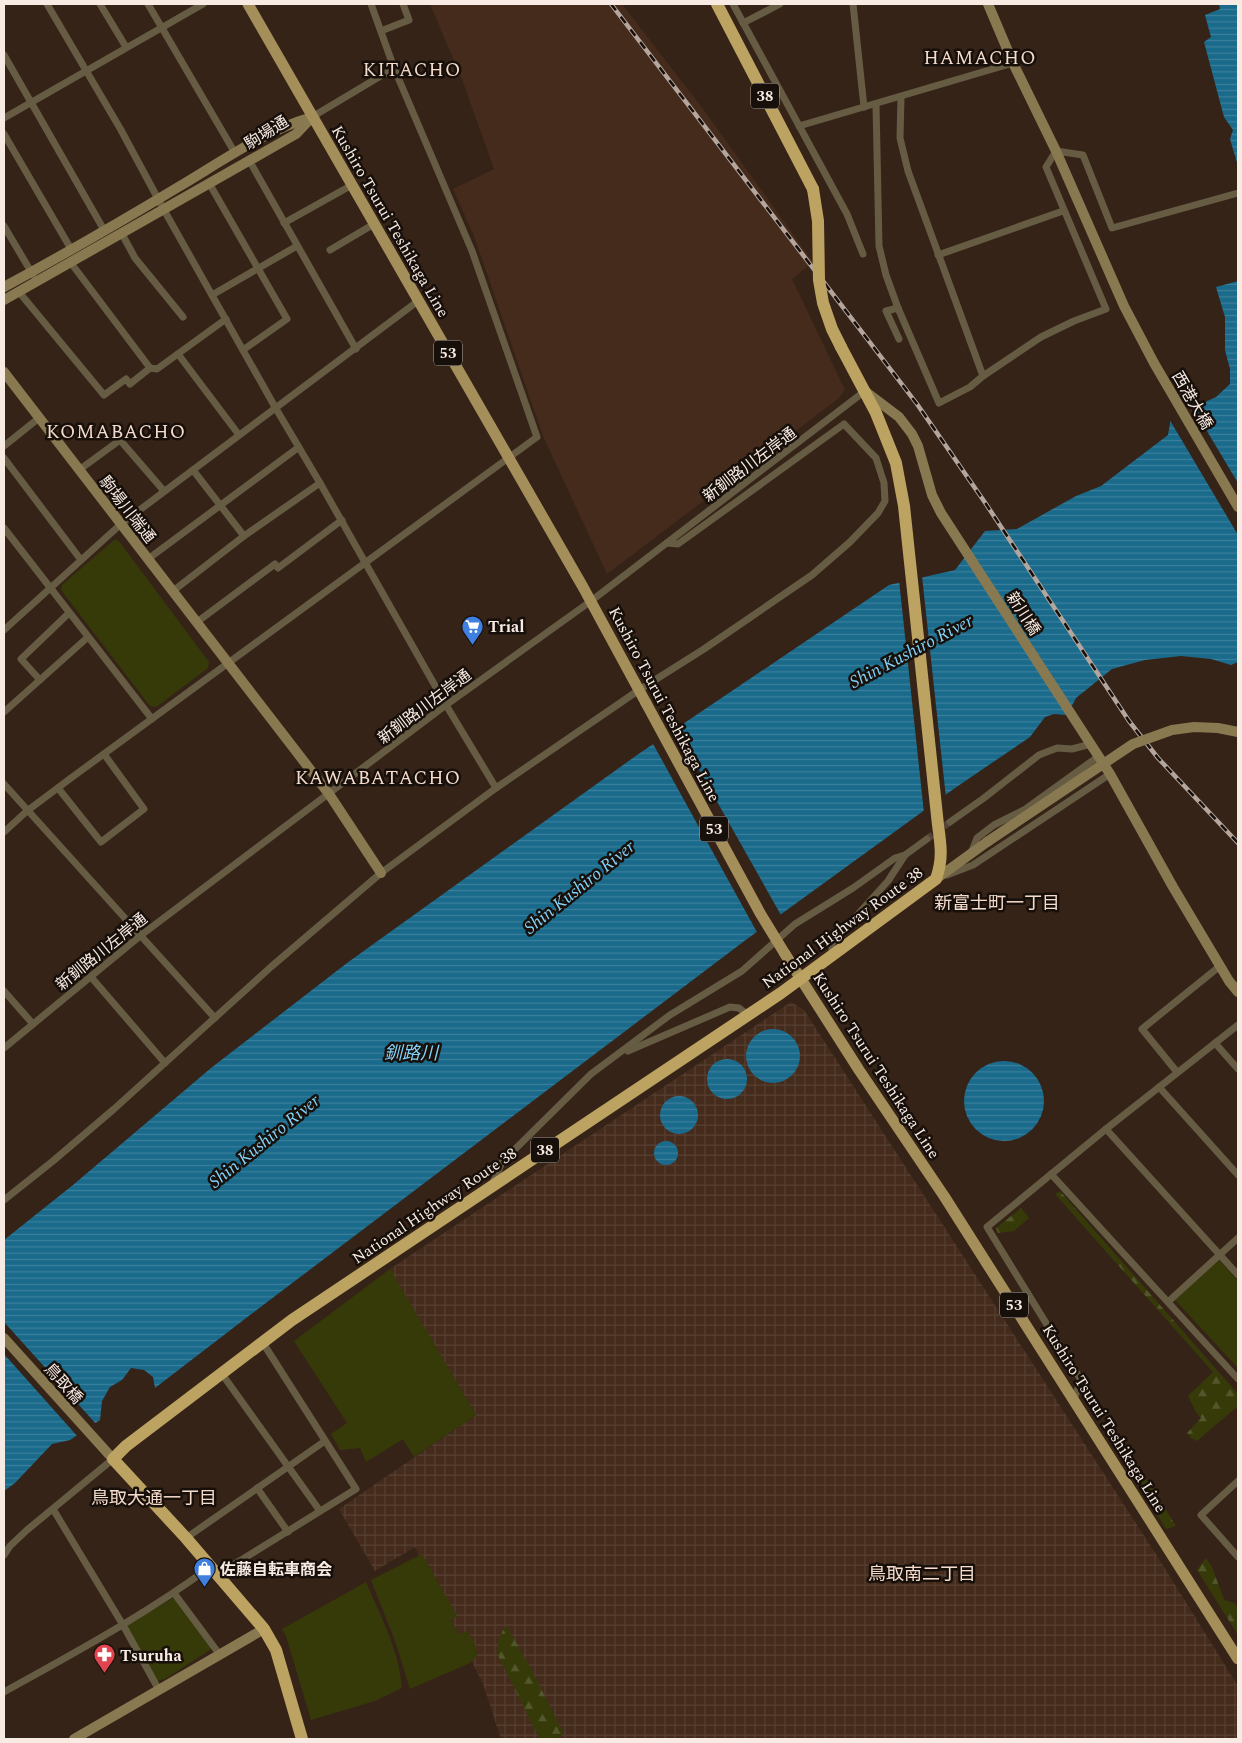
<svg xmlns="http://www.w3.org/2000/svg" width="1242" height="1743" font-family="Spectral,'Noto Sans JP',serif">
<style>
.built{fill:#442b1c}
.industrial{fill:url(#industrial-grid)}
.green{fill:#353a08}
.forest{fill:url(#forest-firs)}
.water{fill:url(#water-rules)}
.pier{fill:#362318}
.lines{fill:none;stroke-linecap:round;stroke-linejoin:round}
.street-tunnel{stroke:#534137;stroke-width:7;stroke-dasharray:7 3.5;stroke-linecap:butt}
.street{stroke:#665c43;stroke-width:7}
.secondary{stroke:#897950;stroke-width:10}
.primary{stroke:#a48f5a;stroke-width:11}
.highway{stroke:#bda362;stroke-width:12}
.rail-casing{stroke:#b4a59d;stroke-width:4.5}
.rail{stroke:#170f0a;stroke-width:2.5;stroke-dasharray:8;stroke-linecap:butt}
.secondary-bridge{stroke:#897950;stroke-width:10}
.primary-bridge{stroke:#a48f5a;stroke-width:11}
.highway-bridge{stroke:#bda362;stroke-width:12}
.labels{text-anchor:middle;stroke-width:5;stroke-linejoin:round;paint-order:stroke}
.shield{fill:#170f0a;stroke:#b4a9a3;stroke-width:1}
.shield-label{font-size:15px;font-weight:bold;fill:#f8ebe4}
.street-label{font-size:16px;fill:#f8ebe4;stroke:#170f0a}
.poi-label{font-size:16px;font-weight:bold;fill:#f8ebe4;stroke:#170f0a;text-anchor:start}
.water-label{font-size:18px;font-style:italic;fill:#82d2f9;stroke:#170f0a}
.neighbourhood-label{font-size:18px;fill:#f5dbcc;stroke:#170f0a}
.quarter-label{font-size:19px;letter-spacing:1px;fill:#f5dbcc;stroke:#170f0a}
</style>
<defs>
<pattern id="industrial-grid" width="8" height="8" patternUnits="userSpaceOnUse" patternTransform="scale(1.25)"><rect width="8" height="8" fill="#442b1c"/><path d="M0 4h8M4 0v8" fill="none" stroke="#564032"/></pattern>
<pattern id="forest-firs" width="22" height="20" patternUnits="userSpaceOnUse" patternTransform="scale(1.25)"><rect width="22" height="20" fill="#353a08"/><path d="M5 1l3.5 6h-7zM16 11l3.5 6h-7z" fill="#53572c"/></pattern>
<pattern id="water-rules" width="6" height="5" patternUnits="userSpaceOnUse" patternTransform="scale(1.25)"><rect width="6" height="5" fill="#1a6a8b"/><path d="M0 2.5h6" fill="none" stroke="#3c7f9b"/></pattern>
</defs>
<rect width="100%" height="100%" fill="#362318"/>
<polygon class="built" points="430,4 622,4 703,109 813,262 792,279 845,390 839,398 607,574 543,436 474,236 453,189 494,169 463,82"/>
<polygon class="industrial" points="791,1002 804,1010 1159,1559 1238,1686 1238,1739 501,1739 483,1684 415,1547 375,1571 339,1509 476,1415 415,1315 390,1269"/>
<g class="green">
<polygon points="114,540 118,540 209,662 208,668 156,707 150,706 61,590 62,585"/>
<polygon points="1219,1260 1238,1281 1238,1368 1175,1300"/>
<polygon points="390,1269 476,1415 414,1457 403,1439 366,1462 360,1448 340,1450 331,1434 347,1423 294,1341"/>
<polygon points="422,1554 457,1616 451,1620 458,1634 467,1631 475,1644 477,1656 470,1663 410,1689 395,1641 371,1580"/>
<path d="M366,1582c15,35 33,68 36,106l-27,13 -64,19 -25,-84 -4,-7z"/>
<polygon points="175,1597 213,1648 165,1679 157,1681 126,1626"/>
</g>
<g class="forest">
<polygon points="1060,1191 1238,1394 1238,1406 1197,1441 1191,1438 1187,1433 1201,1418 1196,1412 1188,1396 1213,1372 1055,1194"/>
<polygon points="1021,1208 1029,1218 1014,1231 998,1233 996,1228"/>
<polygon points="1111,1438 1121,1439 1176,1526 1166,1529"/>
<polygon points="1206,1558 1212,1567 1224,1600 1235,1603 1238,1609 1238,1635 1197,1570"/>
<polygon points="506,1625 530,1667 564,1734 555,1739 542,1739 537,1734 497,1653 499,1638"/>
</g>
<g class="water">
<polygon points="1219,4 1238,4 1238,166 1230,139 1233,130 1224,117 1204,42 1211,37 1205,15 1220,9"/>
<polygon points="1238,281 1238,662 1231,665 1211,659 1181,656 1145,660 1112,669 1076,698 1067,715 1054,714 1045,717 1030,737 955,788 747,939 250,1315 155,1388 153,1377 144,1370 131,1368 122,1380 110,1387 102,1401 100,1420 70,1440 52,1444 15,1483 4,1491 4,1240 73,1185 211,1068 347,963 637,755 889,585 955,570 985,531 1017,529 1076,496 1101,486 1168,435 1171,418 1216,397 1230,384 1230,369 1225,350 1225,317 1216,287"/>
<circle cx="773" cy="1056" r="27"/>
<circle cx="727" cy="1079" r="20"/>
<circle cx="1004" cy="1101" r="40"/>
<circle cx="679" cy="1115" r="19"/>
<circle cx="666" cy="1153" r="12"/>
</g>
<g class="pier">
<polygon points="1192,406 1238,483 1238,535 1168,417"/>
<polygon points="922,576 946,798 924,813 899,580"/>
<polygon points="675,727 782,917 758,934 652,742"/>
<polygon points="4,1322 97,1425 78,1437 4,1354"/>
</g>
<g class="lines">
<polyline class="street-tunnel" points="927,839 950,822"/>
<g class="street">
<polyline points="47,4 121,130 164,210 275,407 320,483 446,705 496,788"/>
<polyline points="100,4 126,47"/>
<polyline points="148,4 235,153"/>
<polyline points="733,4 847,214 863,254"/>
<polyline points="853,4 864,107"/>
<polyline points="743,23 780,4"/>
<polyline points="381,31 409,20 403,4"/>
<polyline points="4,55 104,230"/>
<polyline points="901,97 900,138 908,171 983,376"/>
<polyline points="876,104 879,246 886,275 898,308 886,311 899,339"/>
<polyline points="312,117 394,68"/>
<polyline points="4,118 203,4"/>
<polyline points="799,126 1013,63"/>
<polyline points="4,134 71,249"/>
<polyline points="249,160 356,349"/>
<polyline points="209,183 287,319 243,350"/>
<polyline points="284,223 352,185"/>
<polyline points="4,226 33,275"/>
<polyline points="122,234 135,258 183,317"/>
<polyline points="330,250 374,224"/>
<polyline points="938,255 1063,211"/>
<polyline points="19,292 104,395 126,379 130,384 150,368 71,263"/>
<polyline points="212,295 297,246"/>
<polyline points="898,308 939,403 970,387 983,376 1041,337 1074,321 1106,309 1046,167 1056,151 1083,155 1112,228 1238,193"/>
<polyline points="178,354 239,435"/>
<polyline points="150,368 157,369 226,319"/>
<polyline points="4,446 39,418"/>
<polyline points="4,458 81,560"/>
<polyline points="79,470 120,440 164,491"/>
<polyline points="193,470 244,536"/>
<polyline points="4,528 152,719"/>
<polyline points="148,559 299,447"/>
<polyline points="173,591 244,536 320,483"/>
<polyline points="197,622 275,564 278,568 342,520"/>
<polyline points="4,630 121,524 418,301"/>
<polyline points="40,680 21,659 69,613"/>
<polyline points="4,712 88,637"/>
<polyline points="4,784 215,1018"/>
<polyline points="58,788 101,842 144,809 104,754"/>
<polyline points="950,822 984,798 1039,755 1057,748 1072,749 1091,744"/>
<polyline points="4,832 27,811 71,778 537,437 472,251 394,68 371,4"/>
<polyline points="971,853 977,838 994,825 1024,810 1099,756"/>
<polyline points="947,875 973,865 1110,774"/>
<polyline points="832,955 832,943 888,881 905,855 927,839"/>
<polyline points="91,977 165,1063"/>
<polyline points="4,991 33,1024"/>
<polyline points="1215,1043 1238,1069"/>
<polyline points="4,1048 140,936 446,705 591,601 865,391"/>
<polyline points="628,1051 730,1007 739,1008 748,1015"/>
<polyline points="1177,1072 1142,1029 1220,966"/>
<polyline points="1159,1087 1238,1175"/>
<polyline points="1106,1129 1238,1275"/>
<polyline points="1051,1174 1238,1379"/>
<polyline points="493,1183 502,1162 591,1074 670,1015 742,971 795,924 853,888 895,858 905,855"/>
<polyline points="4,1200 53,1161 114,1109 272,966 381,873 496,788 639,690 704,649 812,575 850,542 878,513 885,501 884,483 876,458 844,424 678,544 667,543"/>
<polyline points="1169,1301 1238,1238"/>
<polyline points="222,1374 320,1511"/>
<polyline points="1074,1399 1081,1380 987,1227 1106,1129 1238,1025"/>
<polyline points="1238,1481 1201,1515 1238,1557"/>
<polyline points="257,1488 288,1532"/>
<polyline points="53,1509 123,1625 159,1690"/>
<polyline points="186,1538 325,1441"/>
<polyline points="4,1555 10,1546 27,1530 113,1459"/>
<polyline points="217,1575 356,1489 263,1343"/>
<polyline points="174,1593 220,1655"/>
<path d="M4,1692c70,-39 141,-77 206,-125"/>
</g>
<g class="secondary">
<polyline points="988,4 1013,63 1056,151 1124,306 1154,363 1238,507"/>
<path d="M4,287c59,-32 118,-66 176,-101 42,-25 84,-55 132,-69"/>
<polyline points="4,300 296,134 312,117"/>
<polyline points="4,372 329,794 381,873"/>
<polyline points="866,392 899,417 912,434 918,446 932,495 941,513 1110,774 1173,887 1229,981 1238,992"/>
<polyline points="936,879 987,842"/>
<polyline points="4,1338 113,1459"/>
<polyline points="74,1739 264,1629"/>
</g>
<g class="primary">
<polyline points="248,4 583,587 646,703"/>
<polyline points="785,954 859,1070 944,1196 1238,1659"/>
</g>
<g class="highway">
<polyline points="717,4 813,189"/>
<path d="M302,1739l-26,-89 -12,-21 -78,-91 -73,-79 13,-13 166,-126 489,-327 155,-114c7,-20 5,-33 2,-54l-34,-319 -8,-43 -20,-50 -35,-66"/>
</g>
<defs>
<polyline id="rail" points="611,4 917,404 986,504 1129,721 1158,758 1238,843"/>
</defs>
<use href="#rail" class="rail-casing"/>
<use href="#rail" class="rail"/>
<polyline class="secondary-bridge" points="987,842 1133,744 1172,730 1194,727 1218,728 1238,732"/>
<polyline class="primary-bridge" points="646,703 760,913 785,954"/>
<polyline class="highway-bridge" points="813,189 818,221 819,280 823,303 832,329 841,347"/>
</g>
<defs>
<symbol id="supermarket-pin" viewBox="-11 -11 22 30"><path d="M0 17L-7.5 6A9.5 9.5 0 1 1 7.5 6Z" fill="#3f7fe0" stroke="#170f0a"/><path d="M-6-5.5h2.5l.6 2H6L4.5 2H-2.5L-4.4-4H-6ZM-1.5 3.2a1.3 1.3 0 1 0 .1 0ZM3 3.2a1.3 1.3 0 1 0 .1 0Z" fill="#fff"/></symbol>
<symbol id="shop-pin" viewBox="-11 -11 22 30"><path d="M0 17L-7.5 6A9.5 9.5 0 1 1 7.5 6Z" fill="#3f7fe0" stroke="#170f0a"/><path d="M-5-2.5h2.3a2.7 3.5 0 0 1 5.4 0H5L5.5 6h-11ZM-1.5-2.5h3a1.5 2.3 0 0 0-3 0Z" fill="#fff"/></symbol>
<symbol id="pharmacy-pin" viewBox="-11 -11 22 30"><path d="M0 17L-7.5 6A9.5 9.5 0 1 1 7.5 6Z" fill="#e0444e" stroke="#170f0a"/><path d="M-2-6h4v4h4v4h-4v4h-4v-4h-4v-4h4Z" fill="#fff"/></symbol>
</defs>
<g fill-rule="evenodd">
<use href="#supermarket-pin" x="460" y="614" width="25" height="34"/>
<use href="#shop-pin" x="192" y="1556" width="25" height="34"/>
<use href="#pharmacy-pin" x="92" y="1642" width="25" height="34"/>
</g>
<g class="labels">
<g class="shield">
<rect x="751" y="83.5" width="28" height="25" rx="4"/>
<rect x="434" y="340.5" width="28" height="25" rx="4"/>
<rect x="700" y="816.5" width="28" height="25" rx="4"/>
<rect x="531" y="1137.5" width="28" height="25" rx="4"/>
<rect x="1000" y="1292.5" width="28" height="25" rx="4"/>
</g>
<g class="shield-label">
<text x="765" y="101">38</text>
<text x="448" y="358">53</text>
<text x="714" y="834">53</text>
<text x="545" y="1155">38</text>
<text x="1014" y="1310">53</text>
</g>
<g class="street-label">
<text transform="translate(266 132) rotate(-32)" y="6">駒場通</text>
<text transform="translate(391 221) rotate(60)" y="6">Kushiro Tsurui Teshikaga Line</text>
<text transform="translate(1193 400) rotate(60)" y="6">西港大橋</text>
<text transform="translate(749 464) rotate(-37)" y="6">新釧路川左岸通</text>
<text transform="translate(128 509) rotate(52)" y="6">駒場川端通</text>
<text transform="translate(1024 613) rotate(57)" y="6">新川橋</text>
<text transform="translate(665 704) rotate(62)" y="6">Kushiro Tsurui Teshikaga Line</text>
<text transform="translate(424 706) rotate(-37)" y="6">新釧路川左岸通</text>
<text transform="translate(842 927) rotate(-36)" y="6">National Highway Route 38</text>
<text transform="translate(101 951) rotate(-39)" y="6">新釧路川左岸通</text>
<text transform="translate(877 1065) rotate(57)" y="6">Kushiro Tsurui Teshikaga Line</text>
<text transform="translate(434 1205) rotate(-34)" y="6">National Highway Route 38</text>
<text transform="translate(64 1383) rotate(48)" y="6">鳥取橋</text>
<text transform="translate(1105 1418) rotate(58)" y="6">Kushiro Tsurui Teshikaga Line</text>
</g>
<g class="poi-label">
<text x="488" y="632">Trial</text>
<text x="220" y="1575">佐藤自転車商会</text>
<text x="120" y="1661">Tsuruha</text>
</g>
<g class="water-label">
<text transform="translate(911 651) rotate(-28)" y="6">Shin Kushiro River</text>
<text transform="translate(579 887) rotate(-39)" y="6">Shin Kushiro River</text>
<text x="411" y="1059">釧路川</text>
<text transform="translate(264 1141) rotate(-39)" y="6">Shin Kushiro River</text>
</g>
<g class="neighbourhood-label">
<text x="997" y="909">新富士町一丁目</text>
<text x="154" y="1504">鳥取大通一丁目</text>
<text x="922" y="1580">鳥取南二丁目</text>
</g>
<g class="quarter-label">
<text x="980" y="64">HAMACHO</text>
<text x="412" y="76">KITACHO</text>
<text x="116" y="438">KOMABACHO</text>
<text x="378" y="784">KAWABATACHO</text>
</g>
</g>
<rect width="1242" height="1743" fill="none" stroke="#f8ebe4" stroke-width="10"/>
</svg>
